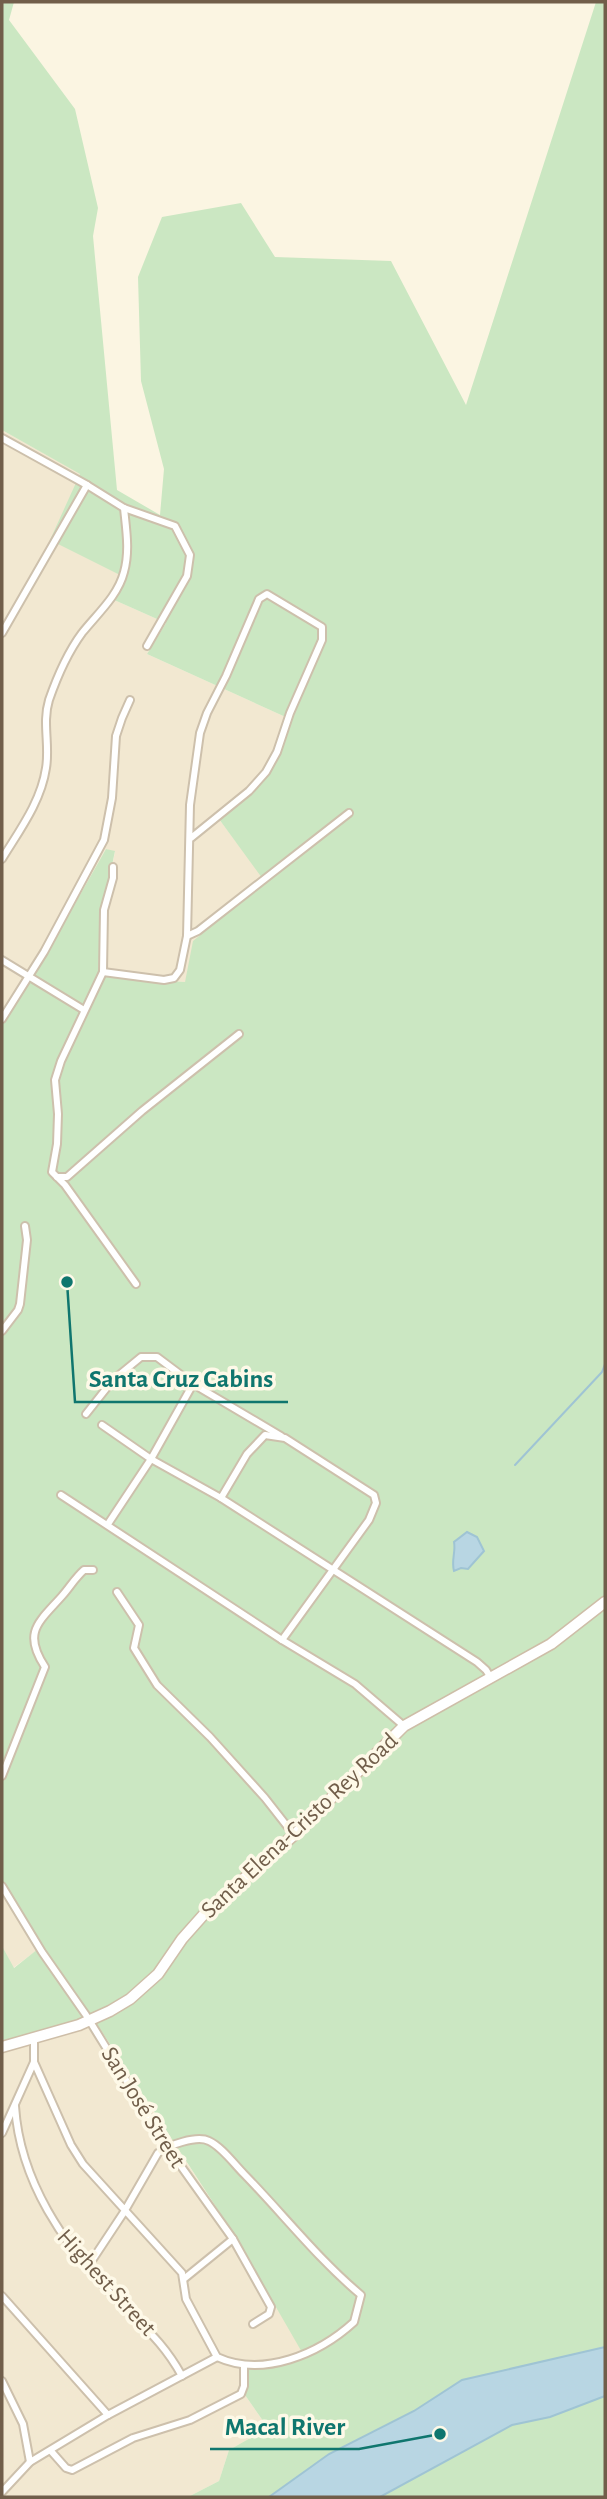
<svg xmlns="http://www.w3.org/2000/svg" width="607" height="2499" font-family="'Alegreya Sans',sans-serif">
<style>
.residential{fill:#f2e8d1}
.green{fill:#cbe7c2}
.water{fill:#b8d6e3;stroke:#9fc4d4;stroke-width:2}
.lines{fill:none;stroke-linecap:round;stroke-linejoin:round}
.stream{stroke:#9fc4d4;stroke-width:2}
.street-casing{stroke:#cdc0ac;stroke-width:10}
.secondary-casing{stroke:#cebea8;stroke-width:13}
.street{stroke:#fff;stroke-width:6}
.secondary{stroke:#fff;stroke-width:10}
.labels{text-anchor:middle;stroke-width:7;stroke-linejoin:round;paint-order:stroke}
.street-label{font-size:24px;fill:#715e4a;stroke:#fef9e8}
.leader{fill:none;stroke:#0f766e;stroke-width:2.5}
.callout-dot{fill:#0f766e;stroke:#fef9e8;stroke-width:2.5}
.callout-label{font-size:26px;text-anchor:middle;font-weight:bold;fill:#0f766e;stroke:#fef9e8;stroke-width:7;stroke-linejoin:round;paint-order:stroke}
</style>
<rect width="100%" height="100%" fill="#fbf5e2"/>
<g class="residential">
<polygon points="2,430 81,474 124,577 112,599 166,623 147,654 290,719 269,773 219,819 266,882 185,982 98,976 101,918 115,852 106,849 35,974 2,1017"/>
<polygon points="2,1881 44,1945 13,1968 2,1946"/>
<polygon points="90,2015 235,2236 304,2354 245,2395 268,2428 229,2450 219,2481 188,2497 2,2497 2,2042 71,2024"/>
</g>
<g class="green">
<polygon points="2,2 14,2 9,20 75,109 98,208 93,236 117,490 160,515 164,469 141,381 138,277 162,217 241,203 275,257 391,261 466,405 596,2 605,2 605,2347 462,2380 414,2411 329,2454 269,2497 188,2497 219,2481 229,2450 268,2428 245,2395 248,2369 275,2366 303,2354 235,2236 91,2015 71,2024 2,2042 2,1946 14,1968 43,1945 2,1881 2,1017 35,974 106,849 115,851 101,918 98,976 185,982 193,941 265,882 219,819 269,773 290,719 147,654 166,623 112,599 124,577 50,540 80,474 2,430"/>
<polygon points="605,2396 605,2497 380,2497 512,2425 550,2417"/>
</g>
<g class="water">
<path d="M467,1532l10,5 7,14 -16,18 -7,-1 -7,3c-3,-11 2,-19 0,-29z"/>
<polygon points="605,2347 605,2396 550,2417 512,2425 380,2497 269,2497 329,2454 414,2411 462,2380"/>
</g>
<g class="lines">
<polyline class="stream" points="515,1465 602,1372 605,1364"/>
<defs>
<g id="street">
<polyline points="2,438 87,485 2,633"/>
<polyline points="87,485 124,508 175,526 190,555 187,576 147,646"/>
<path d="M2,859c17,-28 39,-57 44,-91 4,-23 -4,-45 3,-68 8,-23 19,-48 33,-67 15,-19 36,-37 42,-61 6,-21 2,-43 0,-64"/>
<polyline points="113,867 113,878 104,910 103,972 61,1061 55,1080 58,1114 57,1144 52,1172 65,1185 136,1284"/>
<polyline points="187,936 198,931 349,813"/>
<polyline points="2,960 84,1010"/>
<polyline points="103,972 164,980 174,978 180,970 187,936 190,805 200,733 207,713 226,676 259,599 267,594 322,627 322,640 290,713 277,752 266,772 249,791 191,838"/>
<polyline points="2,1019 44,952 104,840 112,798 116,736 122,718 130,700"/>
<polyline points="57,1177 67,1177 142,1111 239,1034"/>
<polyline points="2,1331 18,1310 20,1304 27,1240 25,1226"/>
<polyline points="86,1414 113,1380 141,1357 157,1357 193,1384 281,1436"/>
<polyline points="102,1425 151,1459 221,1498 477,1662 486,1670 491,1678"/>
<polyline points="61,1495 282,1640 355,1684 404,1726"/>
<polyline points="221,1498 247,1454 265,1435 285,1438 374,1495 376,1503 369,1520 282,1640"/>
<polyline points="108,1524 151,1459 193,1384"/>
<polyline points="117,1592 139,1625 134,1648 157,1685 210,1737 265,1798 294,1835"/>
<path d="M2,1776l43,-109c-23,-35 -6,-45 17,-71 8,-9 13,-18 22,-26h9"/>
<polyline points="2,1886 42,1952 86,2015 168,2148 233,2239 271,2307 269,2314 253,2324"/>
<path d="M34,2062l37,83 12,19 99,109 4,26 31,58c46,21 102,-3 137,-35l7,-27c-43,-36 -78,-81 -117,-121 -10,-10 -22,-27 -35,-33 -12,-6 -41,4 -51,12l-34,59 -37,56"/>
<path d="M15,2106c5,76 49,139 100,192 28,29 47,42 67,78"/>
<polyline points="2,2133 34,2062 34,2038"/>
<polyline points="185,2278 233,2239"/>
<polyline points="2,2296 108,2415"/>
<polyline points="2,2381 23,2424 30,2462"/>
<polyline points="51,2451 66,2468 72,2470 133,2438 190,2420 241,2394 244,2386 244,2365"/>
<polyline points="2,2492 30,2462 108,2415 217,2357"/>
</g>
<polyline id="secondary" points="2,2047 79,2025 110,2011 130,1999 158,1974 182,1939 206,1912 294,1835 404,1726 551,1644 605,1602"/>
</defs>
<use href="#street" class="street-casing"/>
<use href="#secondary" class="secondary-casing"/>
<use href="#street" class="street"/>
<use href="#secondary" class="secondary"/>
</g>
<g class="labels">
<g class="street-label">
<text transform="translate(299 1825) rotate(-43)" y="8">Santa Elena-Cristo Rey Road</text>
<text transform="translate(144 2107) rotate(58)" y="8">San José Street</text>
<text transform="translate(107 2282) rotate(48)" y="8">Highest Street</text>
</g>
</g>
<path class="leader" d="M67 1282L75 1402H288M440 2434L359 2449H210"/>
<g class="callout-dot">
<circle cx="67" cy="1282" r="7"/>
<circle cx="440" cy="2434" r="7"/>
</g>
<g class="callout-label">
<text x="181" y="1387">Santa Cruz Cabins</text>
<text x="285" y="2435">Macal River</text>
</g>
<rect width="607" height="2499" fill="none" stroke="#715e4a" stroke-width="7"/>
</svg>
